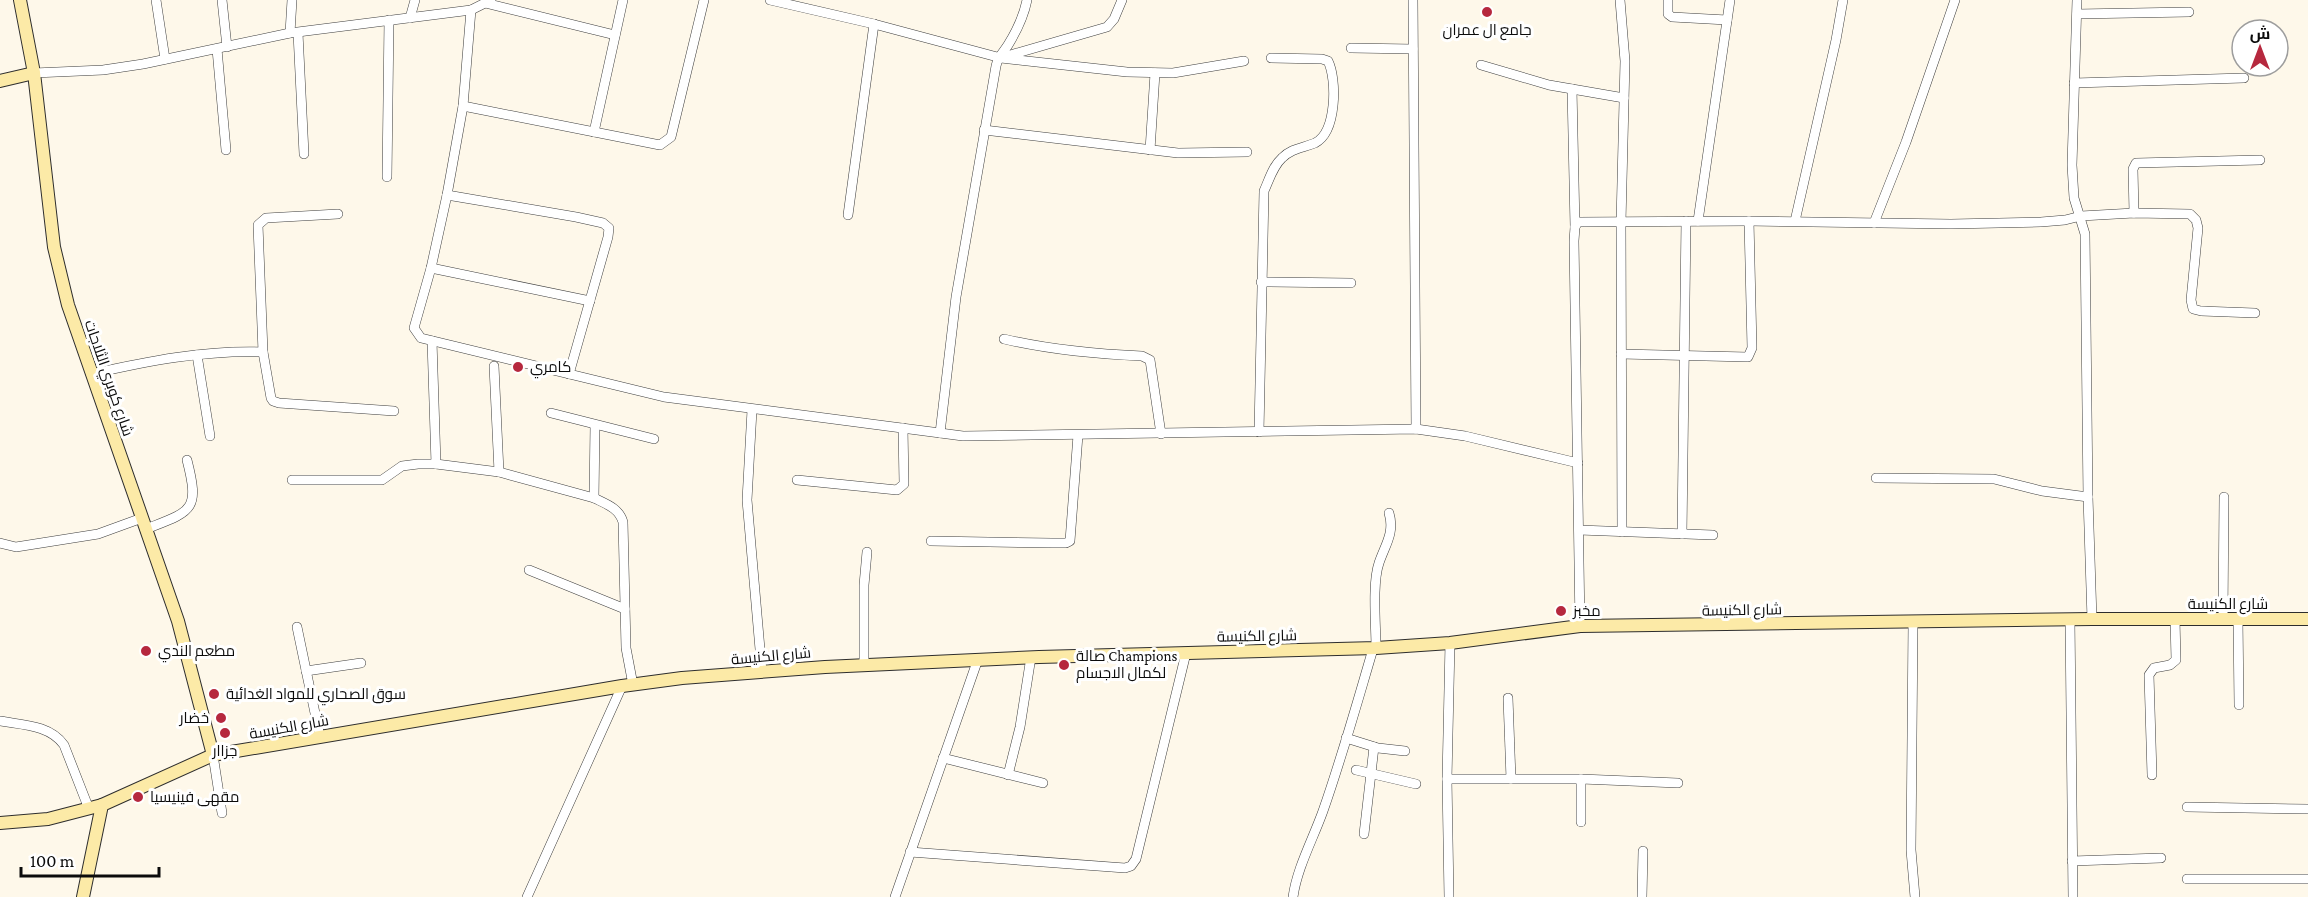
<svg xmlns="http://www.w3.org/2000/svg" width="2308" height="897" font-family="'Crimson Pro',Cairo,serif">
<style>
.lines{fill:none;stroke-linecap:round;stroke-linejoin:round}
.street-casing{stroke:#3e3e3e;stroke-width:10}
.secondary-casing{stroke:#2d2d2d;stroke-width:14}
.street{stroke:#fff;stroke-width:9}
.secondary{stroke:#fceaa7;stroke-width:12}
.poi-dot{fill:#b6283e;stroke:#fff;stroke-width:2}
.labels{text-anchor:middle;stroke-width:6;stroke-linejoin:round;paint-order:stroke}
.poi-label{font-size:15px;fill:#0b0b0b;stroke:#fff;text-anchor:start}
.street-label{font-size:15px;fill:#0b0b0b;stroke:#fff}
</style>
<rect width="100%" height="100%" fill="#fef8ea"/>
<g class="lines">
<defs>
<g id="street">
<polyline points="156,0 165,59"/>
<polyline points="222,0 227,47"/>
<polyline points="770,0 874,24 1001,58 1127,72 1173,73 1244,61"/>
<polyline points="1413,0 1416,429"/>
<polyline points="1620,0 1625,61 1621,222 1622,532"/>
<polyline points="1668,0 1668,14 1672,17 1727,20"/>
<polyline points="2077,0 2072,165 2074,198 2085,234 2088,497 2092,619"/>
<polyline points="485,3 615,35"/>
<polyline points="471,10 463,106 447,195 431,268 414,328 421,338 664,397 963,436 1416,429 1465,436 1578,463"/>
<polyline points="2077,14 2189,12"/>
<polyline points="410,18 415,0"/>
<polyline points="290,33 292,0"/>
<polyline points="298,33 304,154"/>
<polyline points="1351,48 1413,49"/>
<polyline points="217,49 226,150"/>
<polyline points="1007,56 1107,27 1114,19 1122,0"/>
<polyline points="1481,65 1549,85 1624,98"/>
<polyline points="34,73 103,70 143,64 290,33 471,10 491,0"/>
<polyline points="2074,83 2244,78"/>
<polyline points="1572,89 1575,227"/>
<polyline points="463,106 660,145 671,137 704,0"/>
<polyline points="984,130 1178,153 1247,152"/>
<polyline points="594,132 623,0"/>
<polyline points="1150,150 1155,73"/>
<polyline points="387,177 389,20"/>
<polyline points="447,195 576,217 603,223 609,228 608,237 569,374"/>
<polyline points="2134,213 2133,169 2136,163 2260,160"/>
<polyline points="338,214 266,218 258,225 263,352 271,398 273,401 279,403 394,411"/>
<polyline points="848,215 874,24"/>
<polyline points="1698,221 1730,0"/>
<polyline points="1795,221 1836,40 1843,0"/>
<polyline points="1874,223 1906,142 1955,0"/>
<polyline points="431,268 590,301"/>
<polyline points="1261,282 1351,283"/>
<path d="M1004,339c47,11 90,15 138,17l8,4 11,74"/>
<polyline points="432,341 436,464"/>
<polyline points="1621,354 1748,357 1752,348 1749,221"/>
<polyline points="197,355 210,436"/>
<polyline points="494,366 499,472"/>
<path d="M91,374c57,-13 113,-24 172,-22"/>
<polyline points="752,410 747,500 762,672"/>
<polyline points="551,413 654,439"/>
<path d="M1259,432l5,-241c5,-11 9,-25 18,-33 10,-10 21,-10 33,-15 22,-11 22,-64 13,-82l-6,-2 -51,-1"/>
<path d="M940,433l16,-136 40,-231c2,-10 7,-13 12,-21 8,-13 16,-30 19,-45"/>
<polyline points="1876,478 1994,479 2042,491 2088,497"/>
<path d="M292,480h90l20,-14 16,-2h18l63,8 95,26c12,6 25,10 29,24l3,126 7,37"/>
<polyline points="797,480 897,490 904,484 903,428"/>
<polyline points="594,498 595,425"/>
<path d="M146,529c46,-18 54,-18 41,-69"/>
<polyline points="1579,530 1713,535"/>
<polyline points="1682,534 1686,221"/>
<polyline points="931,541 1052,543 1066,543 1070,541 1078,435"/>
<polyline points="0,543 16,547 98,534 142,518"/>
<polyline points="529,570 625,609"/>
<polyline points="2223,619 2224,497"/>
<polyline points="2238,619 2239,705"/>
<polyline points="2070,620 2073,897"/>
<polyline points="1913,623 1911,850 1915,897"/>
<polyline points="1580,626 1574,241 1575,227 1578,222 1749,221 1951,224 2041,222 2065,220 2081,216 2134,213 2190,214 2196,220 2198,228 2191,300 2193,309 2201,311 2255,313"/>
<polyline points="297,627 320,737"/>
<path d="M1376,648c0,-22 -4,-65 3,-85 6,-18 16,-30 10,-50"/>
<polyline points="864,665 864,585 867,552"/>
<polyline points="306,671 361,663"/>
<polyline points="1508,698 1511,779"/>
<path d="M0,721c23,4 50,4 64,24l25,64"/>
<polyline points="1346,738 1378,748 1405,751"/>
<polyline points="213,755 222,813"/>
<polyline points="943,758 1043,783"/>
<polyline points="1356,770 1416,784"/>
<polyline points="1008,775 1020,727 1031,657"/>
<polyline points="2152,775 2149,675 2154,668 2170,665 2176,660 2175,619"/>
<polyline points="1447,779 1581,779 1678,783"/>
<polyline points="1581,779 1581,822"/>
<polyline points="2187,807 2308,809"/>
<polyline points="1364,834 1374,747"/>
<polyline points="910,852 1125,868 1131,866 1136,859 1186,653"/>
<polyline points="2072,861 2161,858"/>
<polyline points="2187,879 2308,879"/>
<polyline points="527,897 622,686"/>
<polyline points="895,897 978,659"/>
<path d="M1293,897c4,-29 20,-58 30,-86 19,-54 34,-108 50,-162"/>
<polyline points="1449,897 1447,779 1450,643"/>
<polyline points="1642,897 1643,851"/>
</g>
<g id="secondary">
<polyline points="20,0 34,73 54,247 68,305 178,621 213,755"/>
<polyline points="0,81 34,73"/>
<polyline points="0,823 48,819 102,805"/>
<polyline points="83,897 102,805 213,755 622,686 682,678 825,667 1039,657 1376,648 1450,643 1580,626 2092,619 2308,619"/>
</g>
</defs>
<use href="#street" class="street-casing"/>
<use href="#secondary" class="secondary-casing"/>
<use href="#street" class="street"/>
<use href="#secondary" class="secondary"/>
</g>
<g class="poi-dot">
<circle cx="1487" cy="12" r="6"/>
<circle cx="518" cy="367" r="6"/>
<circle cx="1561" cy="611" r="6"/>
<circle cx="146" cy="651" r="6"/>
<circle cx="1064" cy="665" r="6"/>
<circle cx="214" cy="694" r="6"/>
<circle cx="221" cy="718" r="6"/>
<circle cx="225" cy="733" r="6"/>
<circle cx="138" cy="797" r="6"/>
</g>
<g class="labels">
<g class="poi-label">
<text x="1487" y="35" text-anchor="middle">جامع ال عمران</text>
<text x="530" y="372">كامري</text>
<text x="1573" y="616">مخبز</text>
<text x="158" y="656">مطعم الندي</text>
<text x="1076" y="661">صالة Champions<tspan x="1076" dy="17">لكمال الاجسام</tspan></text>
<text x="226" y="699">سوق الصحاري للمواد الغدائية</text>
<text x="209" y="723" text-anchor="end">خضار</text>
<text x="225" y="756" text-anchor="middle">جزاار</text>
<text x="150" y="802">مقهى فينيسيا</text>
</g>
<g class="street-label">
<text transform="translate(109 378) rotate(71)" y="5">شارع كوبري الثلاجات</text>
<text x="2228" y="609">شارع الكنيسة</text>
<text transform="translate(1742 610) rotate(-1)" y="5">شارع الكنيسة</text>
<text transform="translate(1257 636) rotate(-1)" y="5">شارع الكنيسة</text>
<text transform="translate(771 656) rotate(-5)" y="5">شارع الكنيسة</text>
<text transform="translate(289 727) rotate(-10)" y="5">شارع الكنيسة</text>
</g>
</g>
<g transform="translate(2260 48)"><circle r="28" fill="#ffffff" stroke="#9d9d9d" stroke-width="1.5"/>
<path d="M0-4.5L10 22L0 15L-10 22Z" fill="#b6283e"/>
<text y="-9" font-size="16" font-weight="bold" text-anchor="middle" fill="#0b0b0b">ش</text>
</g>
<path d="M21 867v9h138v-9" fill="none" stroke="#0b0b0b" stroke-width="3"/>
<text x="30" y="867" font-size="18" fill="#0b0b0b" stroke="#ffffff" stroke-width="4.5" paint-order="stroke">100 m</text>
</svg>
